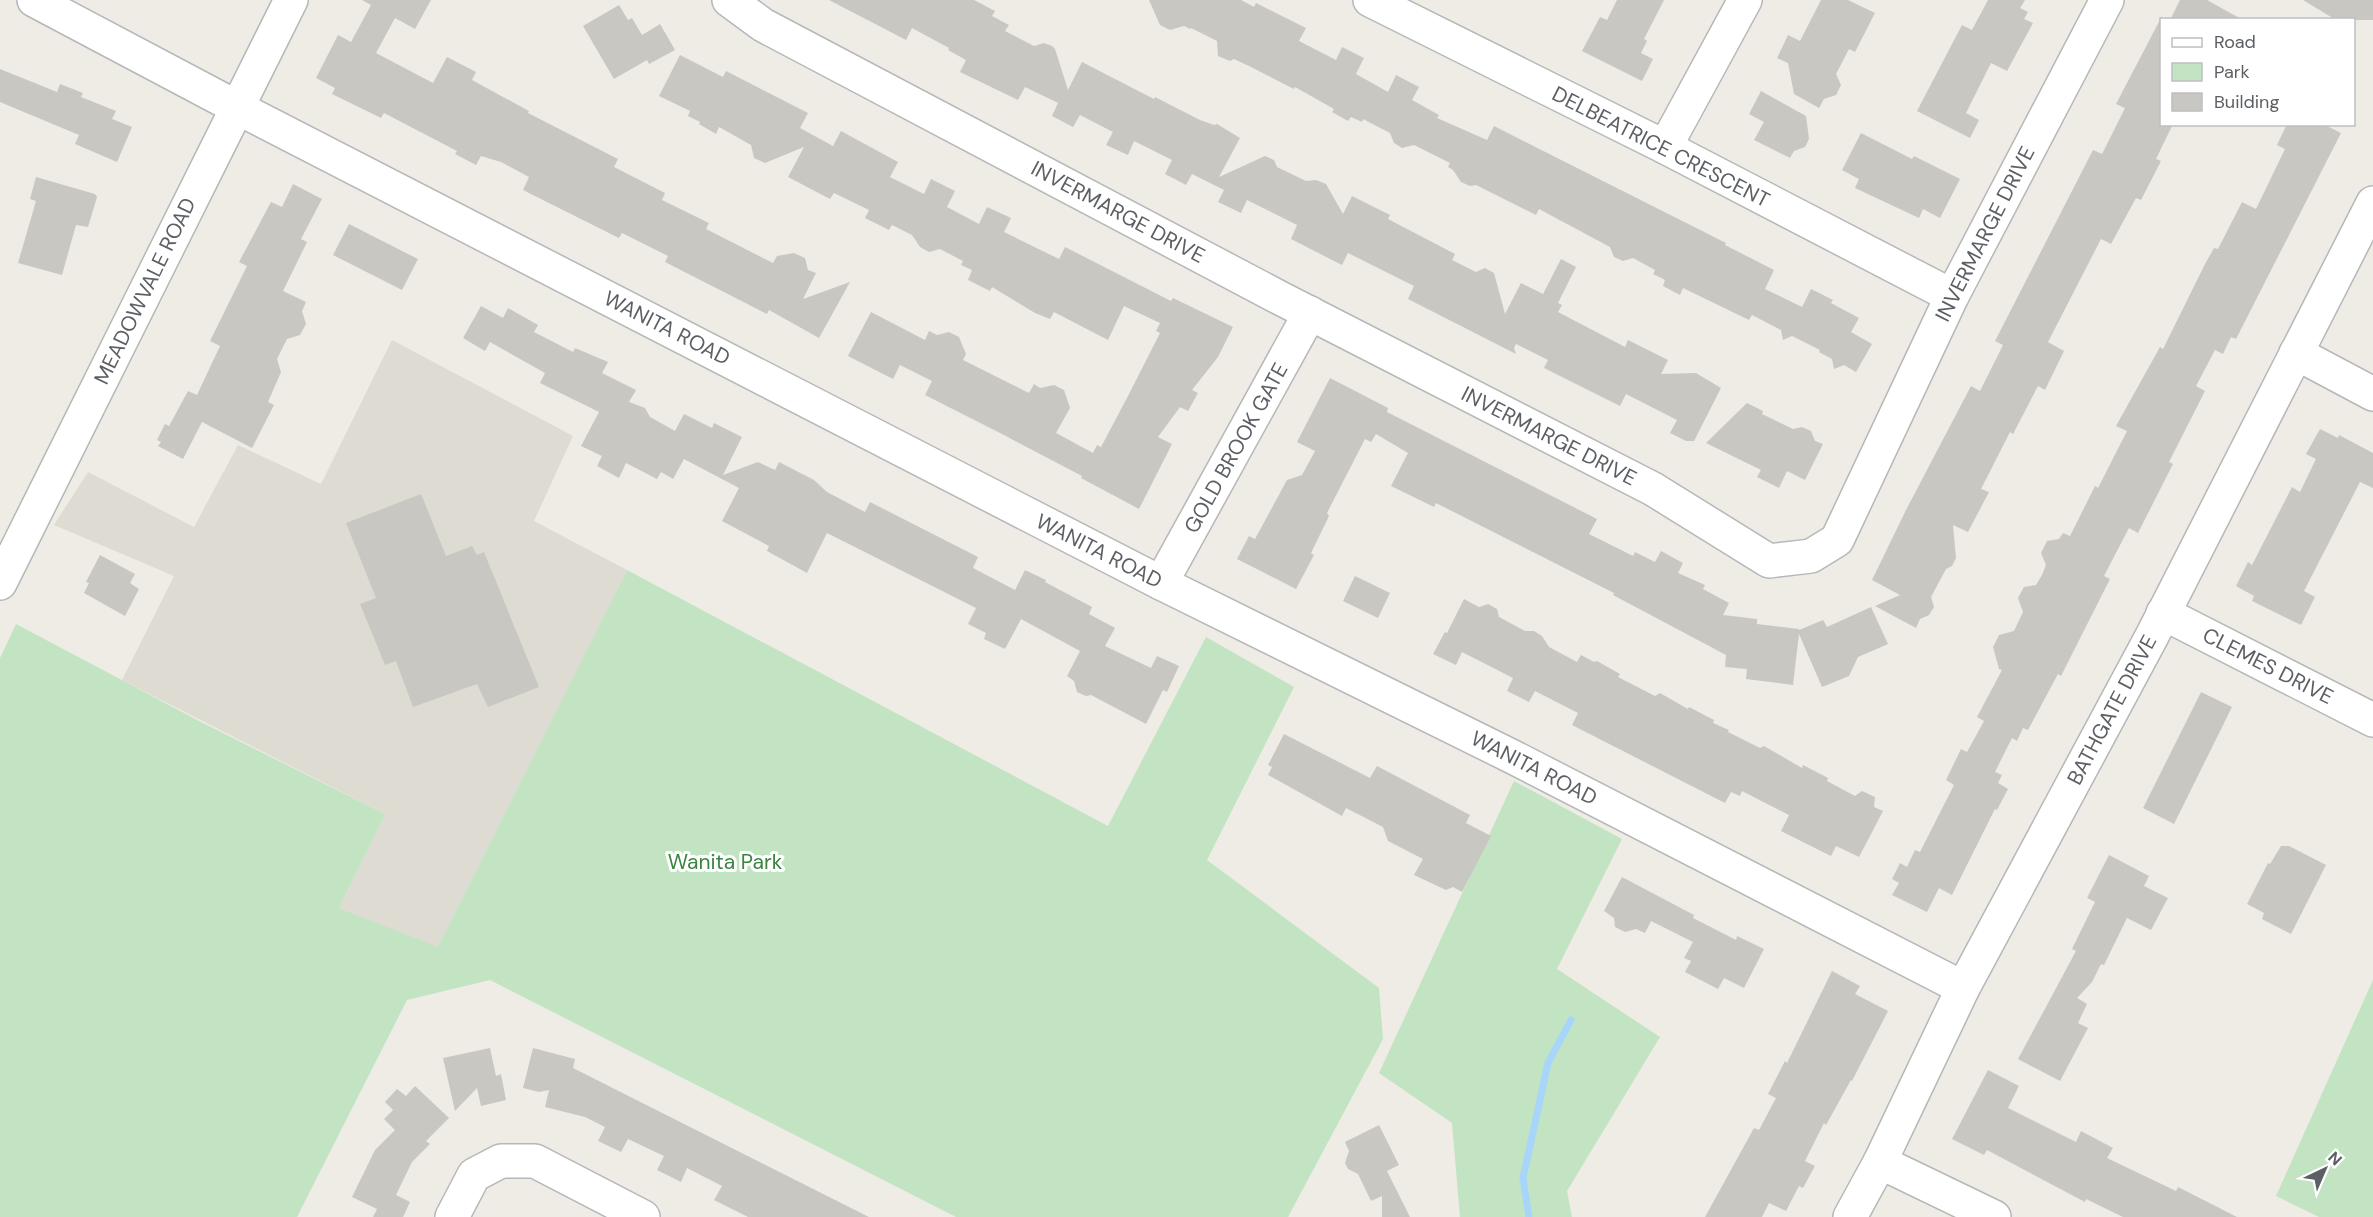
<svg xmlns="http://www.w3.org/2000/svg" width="2373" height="1217" font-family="'DM Sans',sans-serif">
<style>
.education{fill:#dedbd3}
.green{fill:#c2e4c3}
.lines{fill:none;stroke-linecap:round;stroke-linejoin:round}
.stream{stroke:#a8d5fa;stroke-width:7}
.building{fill:#c9c7c2}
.minor-casing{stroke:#b5b7ba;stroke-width:36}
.minor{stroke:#fff;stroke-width:33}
.labels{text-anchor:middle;stroke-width:6;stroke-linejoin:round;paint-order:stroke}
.street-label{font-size:21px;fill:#5c6064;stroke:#fff}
.park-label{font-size:21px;fill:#3b843f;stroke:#fff}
</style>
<rect width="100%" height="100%" fill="#eeece4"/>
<polygon class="education" points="392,340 573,436 534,521 627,570 438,948 339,908 385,814 122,680 174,576 54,525 88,472 194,527 238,445 321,484"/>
<g class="green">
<polygon points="627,570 1108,826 1206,637 1294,687 1207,860 1379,988 1383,1039 1288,1217 956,1217 490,980 407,1000 297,1217 0,1217 0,658 16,624 203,723 385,814 339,908 438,947"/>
<polygon points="1514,781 1622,839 1557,969 1660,1037 1567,1191 1572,1217 1460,1217 1452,1123 1379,1073"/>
<polygon points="2373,980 2373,1217 2319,1217 2276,1196"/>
</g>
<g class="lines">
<polyline class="stream" points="1529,1217 1523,1178 1548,1063 1571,1020"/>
</g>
<g class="building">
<polygon points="362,0 431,0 415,29 395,18 376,53 433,83 447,57 476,72 472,80 529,111 528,113 618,159 614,167 665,193 662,200 709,223 706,229 773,263 777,256 794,253 805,258 808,270 816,273 803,299 850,282 819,338 769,310 767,314 665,262 668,256 622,233 619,238 523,190 529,177 501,162 481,156 476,165 455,154 457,151 384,113 381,118 332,94 335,88 316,78 338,35 351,42 371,5"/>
<polygon points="829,0 974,0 995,11 992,16 1009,25 1005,31 1034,46 1044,43 1052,46 1055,49 1068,90 1082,62 1154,99 1155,97 1200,120 1214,125 1217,124 1240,138 1219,177 1265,156 1274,160 1277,167 1306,181 1316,180 1326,184 1343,214 1352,196 1390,215 1388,219 1455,254 1452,260 1476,272 1485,268 1494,273 1505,314 1521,283 1543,294 1561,259 1576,267 1558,303 1562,305 1558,312 1625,347 1628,340 1668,360 1661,374 1696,373 1721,388 1694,441 1686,441 1670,433 1677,420 1626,394 1620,406 1544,368 1548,360 1516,344 1514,348 1516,354 1408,299 1414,286 1348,253 1342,265 1291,239 1297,225 1247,200 1241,213 1218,202 1224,190 1192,174 1186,185 1165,174 1172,160 1134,141 1128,155 1106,145 1113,132 1080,115 1073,127 1052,116 1058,103 1025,87 1018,100 960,72 966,60 948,50 949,48 912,28 906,40"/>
<polygon points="1149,0 1241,0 1254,7 1256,3 1306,28 1299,41 1336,60 1342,47 1364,58 1356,74 1388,92 1396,75 1419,87 1412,100 1439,115 1437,118 1487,140 1494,126 1726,243 1725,245 1774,270 1765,289 1802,307 1811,289 1833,300 1831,303 1859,318 1851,332 1872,344 1856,372 1844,365 1834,369 1832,359 1819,352 1820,350 1792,336 1783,340 1781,330 1752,315 1749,320 1683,288 1680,295 1663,286 1665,280 1653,274 1655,270 1633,258 1623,261 1614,257 1610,247 1539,209 1536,215 1476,185 1470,186 1461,182 1453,170 1448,167 1450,163 1414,145 1402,148 1394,143 1390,133 1363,119 1362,122 1351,117 1348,121 1332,112 1334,109 1295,87 1294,89 1251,67 1234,59 1230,61 1218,56 1217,41 1191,28 1190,29 1184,26 1170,30 1160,25"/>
<polygon points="1617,0 1664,0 1644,39 1647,41 1641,53 1653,59 1642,81 1582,51 1600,17 1607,20"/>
<polygon points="1821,0 1848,0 1875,13 1855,52 1849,49 1836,74 1841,85 1836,95 1824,99 1819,108 1794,94 1788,63 1777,58 1788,35 1800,41"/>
<polygon points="1988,0 2025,0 2020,8 2028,12 2024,19 2033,23 2007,71 1991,63 1966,113 1979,120 1970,138 1917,111 1962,25 1972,30"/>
<polygon points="2180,0 2207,0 2243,20 2170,20"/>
<polygon points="2303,0 2373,0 2373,20 2336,20"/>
<polygon points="619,5 628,20 632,18 642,35 660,24 675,50 649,64 647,60 614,79 583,26"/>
<polygon points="2162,16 2162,124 2173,124 2156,159 2161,161 2141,200 2136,198 2111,244 2101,239 2048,342 2064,351 2045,390 2038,386 2013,434 2010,432 1981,489 1989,492 1968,532 1953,525 1956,558 1952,566 1946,569 1931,597 1934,607 1929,615 1920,619 1916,628 1875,606 1900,595 1872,580 1906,510 1971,386 1980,391 2003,345 1995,341 2093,150 2102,154 2125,108 2116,104"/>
<polygon points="680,55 723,77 726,71 808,113 800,128 833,146 841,131 898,162 890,177 924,194 931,179 955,191 947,207 979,224 987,207 1011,218 1004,232 1059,259 1065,247 1171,301 1173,298 1233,327 1218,357 1192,390 1198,393 1188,411 1180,407 1158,437 1172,444 1139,509 1081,478 1082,476 1000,433 925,395 932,381 900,365 893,379 848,356 871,312 925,340 929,331 937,335 949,332 959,337 966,354 963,360 1029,393 1034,384 1040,388 1054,385 1064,390 1070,408 1056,433 1093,453 1097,445 1101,447 1128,396 1160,333 1156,331 1160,323 1124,306 1108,340 1054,312 1050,319 1035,313 992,287 990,291 968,280 972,270 961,265 963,261 940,249 929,252 920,247 912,235 892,225 889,230 865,218 869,210 834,193 830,199 788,177 804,147 765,163 754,158 751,145 719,127 716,134 699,124 700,122 688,116 690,111 659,96"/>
<polygon points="0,69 57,92 60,84 83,93 81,97 116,111 112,119 132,127 117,162 75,144 79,135 0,102"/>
<polygon points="1761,91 1806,116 1809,139 1805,147 1794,151 1790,158 1754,140 1764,122 1749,114"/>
<polygon points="2287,124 2323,124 2341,133 2236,339 2231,337 2223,354 2215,350 2196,386 2205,391 2169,462 2173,464 2138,533 2129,528 2104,576 2110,579 2061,676 2058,674 2028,730 2023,728 2017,741 2012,738 1995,772 2002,775 1998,783 2008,789 1997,810 1995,809 1952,895 1939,888 1927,912 1892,895 1899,883 1892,879 1900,863 1907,867 1915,850 1920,852 1954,785 1946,780 1961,749 1967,752 1984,721 1977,717 2002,670 1999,669 1993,647 1999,635 2014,631 2023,612 2018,598 2024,587 2036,585 2042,575 2046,565 2041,553 2047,541 2059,539 2063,533 2070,536 2095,486 2098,488 2127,431 2116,426 2160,347 2163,349 2205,264 2214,248 2218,249 2242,202 2256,209 2285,149 2277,145"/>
<polygon points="1861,133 1912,159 1914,156 1960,179 1940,218 1923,209 1919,218 1855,188 1859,179 1842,170"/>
<polygon points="36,177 95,194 97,197 88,227 76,225 62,275 18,263 36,201 30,199"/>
<polygon points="293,184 322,199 301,239 307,242 283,291 306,302 302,311 306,324 300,335 287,339 277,359 281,372 268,402 274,405 252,448 202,422 183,459 158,446 161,442 157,440 165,424 169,426 188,391 197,395 220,346 210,341 247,266 239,262 271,202 282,207"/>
<polygon points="349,224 418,259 402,290 333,255"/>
<polygon points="481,306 503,318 508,308 538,325 534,332 573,352 575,348 608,362 602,373 636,390 629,402 645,408 650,417 675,431 684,414 712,428 714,423 742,437 723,475 758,462 775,470 779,462 814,480 827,492 865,512 870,502 978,557 973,568 1015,590 1025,570 1046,580 1045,582 1092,607 1089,614 1115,628 1105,646 1151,668 1157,656 1179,666 1167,692 1163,690 1146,724 1091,695 1086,696 1077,692 1074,681 1067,676 1080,651 1021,619 1005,649 984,639 986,633 968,624 976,608 827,533 807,573 767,551 769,546 722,521 739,488 684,459 673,479 661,472 657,479 626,463 619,478 597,466 602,456 581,446 599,412 540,383 545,373 490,342 485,351 463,338"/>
<polygon points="1330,378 1388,408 1387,412 1597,519 1589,534 1633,556 1635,552 1655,562 1661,551 1683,563 1678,573 1705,585 1703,589 1729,603 1723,615 1757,619 1757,624 1799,629 1799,630 1823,620 1827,627 1871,607 1888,644 1858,657 1849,676 1822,687 1799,634 1793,685 1746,679 1747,669 1725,667 1726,655 1613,595 1614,593 1436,503 1434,507 1391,486 1408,453 1376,434 1371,442 1365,439 1327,513 1329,516 1311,553 1314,555 1296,589 1237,559 1249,536 1255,539 1287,480 1302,475 1315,451 1297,442"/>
<polygon points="1747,403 1763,411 1762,414 1793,429 1802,427 1811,431 1815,441 1823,444 1805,480 1787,471 1779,488 1757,477 1761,470 1706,443"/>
<polygon points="2320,429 2338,438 2339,435 2373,453 2373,488 2360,482 2304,591 2315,597 2301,625 2252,601 2254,596 2236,586 2248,562 2252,565 2292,487 2300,492 2316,459 2306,454"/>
<polygon points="421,494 446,556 472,546 477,555 484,552 539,687 488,707 477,684 413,707 396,661 385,665 360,604 376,598 346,523"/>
<polygon points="100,555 135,574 130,583 139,589 125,616 84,593 89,583 86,582"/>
<polygon points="1355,576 1390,593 1378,618 1343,601"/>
<polygon points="1464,599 1479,607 1488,604 1497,609 1499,617 1525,631 1534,631 1542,636 1549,647 1577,662 1581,655 1594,662 1597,661 1620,674 1618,677 1655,696 1660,693 1688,709 1689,707 1714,720 1713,723 1729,730 1728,732 1760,748 1764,746 1802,768 1803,765 1828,778 1827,781 1855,796 1862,791 1875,797 1874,807 1883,811 1859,857 1836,846 1831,856 1781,831 1789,815 1742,791 1740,796 1731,792 1725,803 1572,725 1578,713 1535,691 1529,702 1507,691 1513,678 1462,652 1456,665 1433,654 1445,632 1447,633"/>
<polygon points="2201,692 2232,707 2174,824 2143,808"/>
<polygon points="1284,734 1370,778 1377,766 1470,815 1466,823 1491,836 1462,892 1453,887 1446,890 1414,875 1423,859 1388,841 1383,827 1346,808 1342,816 1268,775 1272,767 1268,765"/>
<polygon points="2281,846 2289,846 2326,865 2291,934 2262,919 2264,913 2247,904 2268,863 2270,864"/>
<polygon points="2109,855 2149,876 2144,886 2168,898 2151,930 2127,918 2104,965 2101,964 2092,982 2077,998 2087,1004 2078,1023 2088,1028 2060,1081 2018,1059 2076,951 2072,949 2095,902 2087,898"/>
<polygon points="1622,877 1694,915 1693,918 1736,940 1737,936 1764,949 1744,988 1724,978 1718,989 1685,972 1691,961 1684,958 1693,942 1651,921 1645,933 1636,929 1625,932 1615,927 1614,918 1604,911"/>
<polygon points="1832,971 1860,986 1855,994 1888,1011 1852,1081 1851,1080 1826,1125 1824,1123 1805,1161 1815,1166 1803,1188 1799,1186 1786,1211 1769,1203 1762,1217 1705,1217 1754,1128 1759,1130 1776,1098 1768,1094 1785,1061 1787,1063"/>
<polygon points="490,1048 496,1076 501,1074 506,1100 481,1106 477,1088 455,1111 443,1058"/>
<polygon points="533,1048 575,1059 573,1068 869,1217 748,1217 714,1200 722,1186 687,1168 681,1182 657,1170 664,1156 628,1139 621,1152 598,1141 605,1127 585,1117 545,1107 549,1090 539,1092 523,1088"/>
<polygon points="1988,1070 2019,1086 2008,1108 2076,1142 2081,1131 2113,1148 2107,1158 2176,1191 2178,1187 2237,1217 2123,1217 2086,1199 2085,1202 1987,1150 1984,1155 1952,1139"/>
<polygon points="415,1086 449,1118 426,1141 430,1144 412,1162 396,1195 410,1202 403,1217 373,1217 377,1209 352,1197 375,1150 395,1130 384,1119 393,1110 385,1102 397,1089 406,1096"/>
<polygon points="1379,1125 1399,1165 1387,1171 1410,1217 1382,1217 1382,1196 1371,1201 1358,1174 1348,1169 1345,1163 1349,1151 1345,1142"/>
</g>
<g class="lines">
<defs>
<g id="minor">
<polyline points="34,0 238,108 1161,583 1513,757 1963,988"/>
<polyline points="729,0 763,25 1280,298 1653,489 1769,561 1811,556 1837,540 1952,296 2107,0"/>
<polyline points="1370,0 1665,147 1952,296"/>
<polyline points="1665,147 1745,0"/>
<polyline points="2296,353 2373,394"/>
<polyline points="0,583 291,0"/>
<polyline points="1161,583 1310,313"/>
<polyline points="2163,613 2373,720"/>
<polyline points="1880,1162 1994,1217"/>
<polyline points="452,1217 474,1175 501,1161 535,1161 643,1217"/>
<polyline points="1850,1217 1880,1162 1963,988 2152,636 2373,203"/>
</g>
</defs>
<use href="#minor" class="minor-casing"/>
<use href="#minor" class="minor"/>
</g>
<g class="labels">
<g class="street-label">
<text transform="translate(1661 147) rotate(27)" y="7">DELBEATRICE CRESCENT</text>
<text transform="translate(1118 212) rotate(28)" y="7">INVERMARGE DRIVE</text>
<text transform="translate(1985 234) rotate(-63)" y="7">INVERMARGE DRIVE</text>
<text transform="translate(145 291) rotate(-64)" y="7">MEADOWVALE ROAD</text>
<text transform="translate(667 328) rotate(27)" y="7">WANITA ROAD</text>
<text transform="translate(1549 436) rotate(27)" y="7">INVERMARGE DRIVE</text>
<text transform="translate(1236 448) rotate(-61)" y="7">GOLD BROOK GATE</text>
<text transform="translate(1099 551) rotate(27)" y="7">WANITA ROAD</text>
<text transform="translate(2268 666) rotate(27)" y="7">CLEMES DRIVE</text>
<text transform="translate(2112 710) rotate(-62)" y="7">BATHGATE DRIVE</text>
<text transform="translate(1534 768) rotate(27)" y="7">WANITA ROAD</text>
</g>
<g class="park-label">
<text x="725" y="869">Wanita Park</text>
</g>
</g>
<rect x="2160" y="18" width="195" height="108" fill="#ffffff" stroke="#bebfc1" stroke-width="1.5"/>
<rect x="2172" y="38" width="30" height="9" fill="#ffffff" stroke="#bebfc1" stroke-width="1.5"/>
<text x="2214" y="48" font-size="18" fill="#5c6064">Road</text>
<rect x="2172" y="63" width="30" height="18" fill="#c2e4c3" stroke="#bebfc1" stroke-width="1.5"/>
<text x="2214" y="78" font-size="18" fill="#5c6064">Park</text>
<rect x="2172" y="93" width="30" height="18" fill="#c9c7c2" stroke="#bebfc1" stroke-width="1.5"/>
<text x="2214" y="108" font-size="18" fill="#5c6064">Building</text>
<g transform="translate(2325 1169) rotate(44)" stroke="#ffffff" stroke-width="4.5" paint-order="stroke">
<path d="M0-4.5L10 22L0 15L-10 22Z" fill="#5c6064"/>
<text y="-9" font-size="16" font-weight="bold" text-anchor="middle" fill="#5c6064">N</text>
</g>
</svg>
